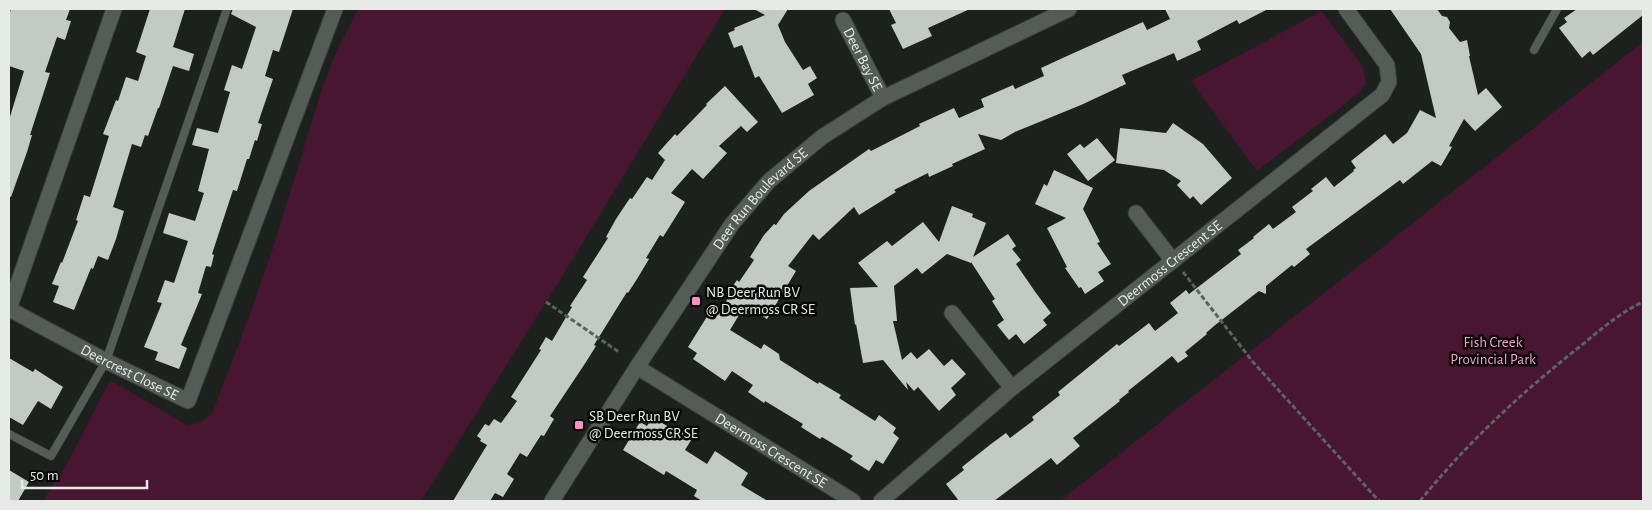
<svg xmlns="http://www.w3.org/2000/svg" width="1652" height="510" font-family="'Alegreya Sans',sans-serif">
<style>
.green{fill:#481631}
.building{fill:#c2cac3}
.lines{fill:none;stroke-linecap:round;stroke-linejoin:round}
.service-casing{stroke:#383c38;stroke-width:9}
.minor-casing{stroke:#383c38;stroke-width:17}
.tertiary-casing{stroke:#383c38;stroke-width:17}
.path{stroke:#5e625f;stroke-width:3;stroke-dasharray:5 2.5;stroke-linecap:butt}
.service{stroke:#555b56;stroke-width:8}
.minor{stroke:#555b56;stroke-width:15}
.tertiary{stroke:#555b56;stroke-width:15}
.poi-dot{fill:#fb8fc4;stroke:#080a08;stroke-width:2}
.labels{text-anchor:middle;stroke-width:5;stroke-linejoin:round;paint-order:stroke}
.street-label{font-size:15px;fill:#e7ebe8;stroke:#080a08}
.poi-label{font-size:15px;fill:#e7ebe8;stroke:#080a08;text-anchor:start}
.park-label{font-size:15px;fill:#fb9eca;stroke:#080a08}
</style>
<rect width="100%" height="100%" fill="#1c211d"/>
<g class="green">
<polygon points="358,9 725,9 571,262 421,501 43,501 68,462 110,380 187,425 199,423 212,414 249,317 273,248 323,86 337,50"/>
<polygon points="1322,11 1363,67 1366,84 1359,93 1257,171 1191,81"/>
<polygon points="1643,42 1643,501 1060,501"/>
</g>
<g class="building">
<polygon points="11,9 70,9 66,20 71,21 65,40 57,37 45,72 50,73 30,135 32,135 27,152 11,197 9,196 9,120 24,71 9,66 9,15"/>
<polygon points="150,9 185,9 173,47 194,54 189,71 173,66 159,108 158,108 148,136 145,135 141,147 132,144 113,207 124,211 116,239 108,260 98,256 93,269 91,268 74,310 53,302 59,286 52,284 61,262 62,263 78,221 76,220 84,195 90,197 108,139 109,136 103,134 116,100 118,101 126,77 138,81 146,56 136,52"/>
<polygon points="233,9 293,9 279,52 273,50 265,76 273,79 258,123 262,124 257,141 255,140 249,159 247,159 237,191 233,190 212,254 214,255 211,267 206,266 198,293 202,294 181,345 187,348 179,369 155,360 158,352 144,347 162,303 157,302 165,280 174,283 188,241 163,233 169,213 195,221 204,193 198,191 209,149 192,145 197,128 218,133 230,92 224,90 232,65 242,69 256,27 231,14"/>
<polygon points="754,9 788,9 778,25 785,42 803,70 810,66 817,78 808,84 814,95 782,113 759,76 755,78 742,45 734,48 728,33 735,30 734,28 765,15"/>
<polygon points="889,9 970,9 928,28 932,36 903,49 891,25 896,23"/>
<polygon points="1165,9 1268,9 1239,24 1237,20 1197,41 1201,50 1177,61 1174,53 1122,75 1126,84 1081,105 1015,132 1001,140 978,134 985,149 952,164 953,166 929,177 928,173 894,190 896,192 859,215 854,207 819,240 813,234 788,266 796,271 767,319 745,305 730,330 761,349 764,344 779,354 780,360 818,384 819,382 841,395 839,398 875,421 879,415 896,428 893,433 899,438 883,464 876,460 869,471 850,459 853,456 822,437 820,439 801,427 803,424 765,401 764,403 748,392 753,385 732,371 725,381 693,359 697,353 688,347 708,315 715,319 730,295 728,293 737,280 739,282 754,260 750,257 764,235 774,224 776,225 784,214 809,191 869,149 871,151 920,126 919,124 954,108 959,118 984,107 981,99 1013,85 1015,89 1044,76 1041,68 1067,56 1143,22 1147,30 1170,19"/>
<polygon points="1390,9 1437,9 1442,16 1447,17 1450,22 1449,28 1460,42 1467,40 1470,56 1469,56 1478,95 1486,88 1502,107 1475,131 1464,119 1449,146 1452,147 1441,166 1432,161 1403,184 1400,180 1306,249 1310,254 1294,267 1292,265 1266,286 1266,294 1259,291 1255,294 1214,326 1206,333 1207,334 1185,352 1188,356 1178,363 1172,356 1128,391 1129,392 1119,400 1120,401 1073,438 1080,446 1057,465 1051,458 994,501 959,501 946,484 964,470 962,467 991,444 1006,433 1010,438 1034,420 1032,417 1060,395 1058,392 1117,344 1119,346 1149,323 1155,331 1178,313 1170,303 1186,290 1189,294 1241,254 1238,250 1254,238 1253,237 1269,224 1273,229 1296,212 1292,207 1313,191 1311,189 1326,177 1334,187 1354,171 1353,170 1356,168 1351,161 1385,134 1393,144 1407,133 1420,110 1436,118 1421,54"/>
<polygon points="1577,9 1643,9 1643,15 1593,55 1590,51 1582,58 1559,28 1567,22 1564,18"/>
<polygon points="725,86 758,122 747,132 741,126 719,146 727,153 703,179 692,169 671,193 685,202 663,237 660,235 646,258 649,259 637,279 628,293 627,292 594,345 596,346 586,362 550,416 554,419 544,436 541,435 527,457 520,453 507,474 514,479 503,497 495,493 490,501 453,501 487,445 480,441 481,439 477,436 485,424 489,426 494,419 501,423 517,401 511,397 541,350 539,349 546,337 552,341 572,307 570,306 587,280 583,277 608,238 606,237 616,219 630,198 632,199 647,177 652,180 665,160 658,153 675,134 677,136 707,105 706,104"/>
<polygon points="1173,123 1203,144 1232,178 1201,205 1193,196 1190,199 1177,185 1181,181 1164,170 1116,163 1120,128 1166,133"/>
<polygon points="1097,138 1115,160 1088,181 1067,154 1080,144 1084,148"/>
<polygon points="1054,170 1093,188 1083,209 1100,242 1097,243 1111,264 1098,272 1104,281 1085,294 1081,287 1079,288 1065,268 1067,267 1047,228 1066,218 1035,204 1044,184 1047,186"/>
<polygon points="952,206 973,214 972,217 986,223 973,257 1008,234 1016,246 1012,249 1021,260 1016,264 1036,293 1051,313 1043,320 1047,325 1024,344 1016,334 1009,340 997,325 1004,320 992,301 995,299 971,262 971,263 947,254 922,274 917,268 894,286 897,321 893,321 902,360 911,352 917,359 929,349 944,366 952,359 966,374 951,388 956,395 939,411 918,387 914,391 906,382 908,390 883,360 863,363 856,324 855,325 850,288 878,287 858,263 887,241 892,246 923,222 939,242"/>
<polygon points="9,358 33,372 35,369 63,387 51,409 38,401 23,425 9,417"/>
<polygon points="652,417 674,430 676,426 693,437 685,450 707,464 715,451 748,473 741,485 768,501 702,501 694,496 697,490 666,471 664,475 623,450 640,422 647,426"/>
<polygon points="9,470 29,482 18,501 9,501"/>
</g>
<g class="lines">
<defs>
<g id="service">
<polyline points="1534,50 1557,9"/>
<polyline points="9,434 51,456 106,361 227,9"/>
</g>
<g id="minor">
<path id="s1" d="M114,9l-105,300 97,52 82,40 147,-392"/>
<path id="s2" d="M843,20l40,78"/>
<polyline points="1136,213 1173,261"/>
<polyline points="952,313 1012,388"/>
<path id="s3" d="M637,367l216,134"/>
<path id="s4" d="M881,501l131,-113 370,-293 7,-13 -2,-17 -41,-56"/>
</g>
<g id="tertiary">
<path id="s5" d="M552,501l85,-134 95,-143 37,-43 53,-44 61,-39 186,-89"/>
</g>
</defs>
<use href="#service" class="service-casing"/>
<use href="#minor" class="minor-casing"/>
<use href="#tertiary" class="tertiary-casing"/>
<g class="path">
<polyline points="1183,272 1253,362 1379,501"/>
<polyline points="546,302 619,352"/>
<path d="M1420,501c47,-58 100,-107 158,-153 21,-17 41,-35 65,-46"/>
</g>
<use href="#service" class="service"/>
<use href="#minor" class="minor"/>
<use href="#tertiary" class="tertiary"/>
</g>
<g class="poi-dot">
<rect x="691" y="296" width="10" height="10" rx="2.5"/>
<rect x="574" y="420" width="10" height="10" rx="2.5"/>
</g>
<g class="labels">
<g class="street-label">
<text dy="5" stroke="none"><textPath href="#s2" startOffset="44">Deer Bay SE</textPath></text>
<text dy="5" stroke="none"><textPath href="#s5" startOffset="368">Deer Run Boulevard SE</textPath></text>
<text dy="5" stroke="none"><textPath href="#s4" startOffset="374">Deermoss Crescent SE</textPath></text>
<text dy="5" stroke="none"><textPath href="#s1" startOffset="454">Deercrest Close SE</textPath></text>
<text dy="5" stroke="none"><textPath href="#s3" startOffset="158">Deermoss Crescent SE</textPath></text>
</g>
<g class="poi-label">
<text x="706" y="297">NB Deer Run BV<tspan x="706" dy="17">@ Deermoss CR SE</tspan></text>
<text x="589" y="421">SB Deer Run BV<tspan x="589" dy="17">@ Deermoss CR SE</tspan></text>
</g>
<g class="park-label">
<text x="1493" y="347">Fish Creek<tspan x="1493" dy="17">Provincial Park</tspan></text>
</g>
</g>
<rect width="1652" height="510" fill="none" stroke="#e7ebe8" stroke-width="20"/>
<path d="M22 480v8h125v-8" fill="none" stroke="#e7ebe8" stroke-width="2.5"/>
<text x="30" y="480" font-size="15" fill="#e7ebe8" stroke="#080a08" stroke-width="4" paint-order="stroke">50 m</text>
</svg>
